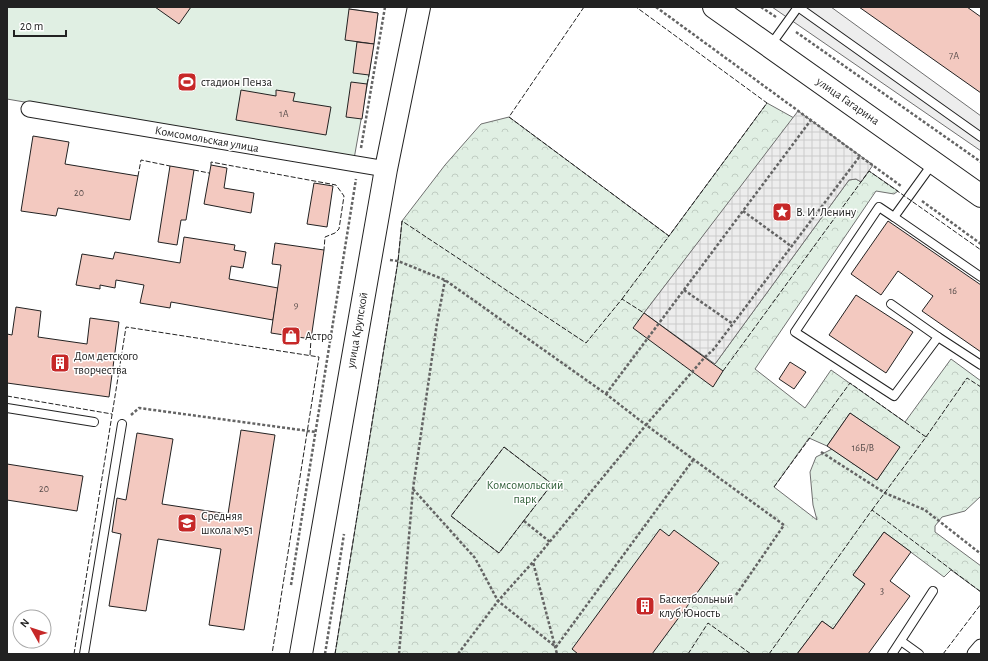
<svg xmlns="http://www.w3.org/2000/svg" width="988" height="661" font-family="'Alegreya Sans',sans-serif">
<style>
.forest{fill:url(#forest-crowns);stroke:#6f6f6f;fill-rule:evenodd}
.garden{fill:#e0efe3;stroke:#6f6f6f}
.parking{fill:#ededed;stroke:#6f6f6f}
.plaza{fill:url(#plaza-grid);stroke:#6f6f6f}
.building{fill:#f3c9c0;stroke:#222}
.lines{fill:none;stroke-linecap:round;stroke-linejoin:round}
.service-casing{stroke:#222;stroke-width:10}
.minor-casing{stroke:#222;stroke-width:17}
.secondary-casing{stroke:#222;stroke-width:24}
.primary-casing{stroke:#222;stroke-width:24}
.path{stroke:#646464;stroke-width:2.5;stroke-dasharray:3 2;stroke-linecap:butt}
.service{stroke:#fff;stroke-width:8}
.minor{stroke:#fff;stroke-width:15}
.secondary{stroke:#fff;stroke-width:22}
.primary{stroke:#fff;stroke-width:22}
.fence{stroke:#222;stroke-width:1;stroke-dasharray:5 2;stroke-linecap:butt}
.labels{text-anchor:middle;stroke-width:3;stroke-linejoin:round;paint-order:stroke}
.number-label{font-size:10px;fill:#564c4a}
.poi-label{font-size:12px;fill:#222;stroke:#fff;text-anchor:start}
.street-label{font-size:12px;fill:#222;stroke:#fff}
.park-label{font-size:12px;fill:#2f5e38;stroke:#fff}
</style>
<defs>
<pattern id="forest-crowns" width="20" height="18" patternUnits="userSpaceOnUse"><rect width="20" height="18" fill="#e0efe3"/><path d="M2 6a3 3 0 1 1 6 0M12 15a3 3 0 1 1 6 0" fill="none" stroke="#c0cdc2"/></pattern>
<pattern id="plaza-grid" width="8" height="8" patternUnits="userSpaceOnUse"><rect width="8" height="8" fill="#ededed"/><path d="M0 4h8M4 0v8" fill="none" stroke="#cbcbcb"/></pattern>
</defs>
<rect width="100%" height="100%" fill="#fff"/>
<path class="forest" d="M767,103l27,15 -150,195 71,51 134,-184 7,-1 5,3 8,-11 29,20 -4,3 -18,-3 -121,178 50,39 26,-38 74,52 46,-63 30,22v115l-16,15 -23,6 -7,9v6l46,34v26l-30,-22 -7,7 -60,-45 -31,43 12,9 -32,45 -11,-8 -25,33h-462l63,-393 4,-40 43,-56 36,-41 28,-7 160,119zM850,413l49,34 -22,33 -45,-31 -16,8 -6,15 3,33 4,15 -43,-33 35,-49 18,8z"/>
<g class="garden">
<polygon points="7,7 349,7 349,9 378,13 369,75 354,159 7,99"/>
<polygon points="504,447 552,484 499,553 451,516"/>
</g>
<polygon class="parking" points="772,7 831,7 981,116 981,151"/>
<polygon class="plaza" points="798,111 873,165 861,182 856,179 849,180 715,364 644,313"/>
<g class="building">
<polygon points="155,7 191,7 179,24"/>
<polygon points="859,7 967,7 981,17 981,93"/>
<polygon points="349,9 378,13 374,44 345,40"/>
<polygon points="357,42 374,44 369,75 353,73"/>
<polygon points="351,82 367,84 362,119 346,117"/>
<polygon points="241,90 276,96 276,90 295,93 293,101 331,107 326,135 236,120"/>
<polygon points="33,136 69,142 65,164 138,176 130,220 58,208 56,216 21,211"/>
<polygon points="211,165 227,168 224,188 254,193 251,213 204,204"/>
<polygon points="170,166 194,170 186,220 181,220 177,245 158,242"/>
<polygon points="314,183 333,186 327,227 307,224"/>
<polygon points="888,221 981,285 981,352 922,311 933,296 898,271 881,295 851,274"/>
<polygon points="184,237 235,245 234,250 246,252 243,268 231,266 229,279 278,288 273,320 171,302 170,308 140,303 144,285 116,280 115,288 100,285 100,289 76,285 82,254 113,259 115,252 180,263"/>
<polygon points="275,243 324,250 311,339 271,333 281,265 272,264"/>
<polygon points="856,295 913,332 886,373 829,335"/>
<polygon points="16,307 41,311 38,337 87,344 90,318 119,322 109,397 7,383 7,334 12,335"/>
<polygon points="644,313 723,371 713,387 633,328"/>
<polygon points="790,362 806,372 794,389 779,379"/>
<polygon points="850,413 900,447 877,480 827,446"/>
<polygon points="241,430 275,435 244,630 209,625 221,549 158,539 146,611 109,606 121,534 112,532 115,512 117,498 126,500 137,433 173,439 162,504 228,514"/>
<polygon points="7,464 83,476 77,511 7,500"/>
<polygon points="660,529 669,536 674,530 719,563 652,654 578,654 572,649"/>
<polygon points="884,532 911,552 890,581 910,596 868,654 797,654 822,621 833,629 865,584 853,575"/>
</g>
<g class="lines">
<defs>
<g id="service">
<polyline points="798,7 981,137"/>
<polyline points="770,46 798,7"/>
<polyline points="894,217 981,277"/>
<polyline points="891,304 938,337 894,396 795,332 879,207 894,217 933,163"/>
<polyline points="938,337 981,365"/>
<polyline points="7,408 94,422"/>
<polyline points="901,641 919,654"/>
<polyline points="84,654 122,424"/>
<polyline points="892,654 933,591"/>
</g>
<g id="minor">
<polyline points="29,109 386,169"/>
<polyline points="975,654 981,647"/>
</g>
<polyline id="secondary" points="301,654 386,169 419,7"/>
<polyline id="primary" points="714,7 981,196"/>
</defs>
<use href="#service" class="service-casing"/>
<use href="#minor" class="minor-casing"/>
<use href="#secondary" class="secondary-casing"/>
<use href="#primary" class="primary-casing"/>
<g class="path">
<polyline points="656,7 901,186"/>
<polyline points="761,7 776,17"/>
<polyline points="796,32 981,162"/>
<polyline points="361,148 385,7"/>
<polyline points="922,201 981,244"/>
<polyline points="743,211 791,246"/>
<polyline points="390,260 398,261 445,280 606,394 646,425 533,562"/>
<polyline points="684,290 733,324"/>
<polyline points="606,394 811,120"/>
<polyline points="131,415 139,408 316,432"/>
<polyline points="821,452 885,493 925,510 981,554"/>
<polyline points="413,489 475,558 498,601 556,647 693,460"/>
<polyline points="524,521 550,542"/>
<polyline points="291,585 356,179"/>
<polyline points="736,595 784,525 646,425 705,357 713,350 860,156"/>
<polyline points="325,654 344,534"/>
<polyline points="399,654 413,489 437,323 445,280"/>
<polyline points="458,654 498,601 533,562 557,654"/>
</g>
<use href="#service" class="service"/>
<use href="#minor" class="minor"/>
<use href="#secondary" class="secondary"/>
<use href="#primary" class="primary"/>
<g class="fence">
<polyline points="584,7 509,117 669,236 767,103 636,7"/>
<polyline points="367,84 369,75"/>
<polyline points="211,165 211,162 336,185 344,196 339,229 335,233 325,237 324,250"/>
<polyline points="194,170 209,173"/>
<polyline points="138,176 141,160 170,166"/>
<polyline points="622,299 669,236"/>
<polyline points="310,355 311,339"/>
<polyline points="723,371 869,171 981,250"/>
<polyline points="7,396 112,414"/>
<polyline points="926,437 967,378 981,387"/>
<polygon points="504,447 552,484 499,553 451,516"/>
<polyline points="774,487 850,383 926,437 872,510"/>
<polyline points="74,654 126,327 319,357 272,654"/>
<polyline points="335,654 398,261 402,221 586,343 622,299 644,313"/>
<polyline points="688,654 708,623 751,654"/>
<polyline points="769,654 872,510 981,592"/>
<polyline points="943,654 981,604"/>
</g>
</g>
<defs>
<symbol id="stadium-square" viewBox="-11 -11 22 22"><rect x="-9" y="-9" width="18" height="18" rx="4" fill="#c62828" stroke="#fff"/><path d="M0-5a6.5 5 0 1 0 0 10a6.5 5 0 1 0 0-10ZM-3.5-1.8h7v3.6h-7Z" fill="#fff"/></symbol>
<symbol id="sight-square" viewBox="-11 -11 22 22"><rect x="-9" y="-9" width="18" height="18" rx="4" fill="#c62828" stroke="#fff"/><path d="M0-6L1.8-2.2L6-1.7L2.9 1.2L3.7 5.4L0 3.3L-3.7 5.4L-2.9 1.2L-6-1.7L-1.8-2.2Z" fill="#fff"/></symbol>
<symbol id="shop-square" viewBox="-11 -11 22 22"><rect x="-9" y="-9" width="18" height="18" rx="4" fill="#c62828" stroke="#fff"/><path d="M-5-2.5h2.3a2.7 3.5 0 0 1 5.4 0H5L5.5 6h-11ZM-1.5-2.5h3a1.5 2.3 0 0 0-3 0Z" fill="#fff"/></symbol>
<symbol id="building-square" viewBox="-11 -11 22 22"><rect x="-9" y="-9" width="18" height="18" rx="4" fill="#c62828" stroke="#fff"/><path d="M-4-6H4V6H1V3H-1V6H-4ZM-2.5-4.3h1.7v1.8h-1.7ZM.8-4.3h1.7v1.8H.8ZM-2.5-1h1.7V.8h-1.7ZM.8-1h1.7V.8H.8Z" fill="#fff"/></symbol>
<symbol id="school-square" viewBox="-11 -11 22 22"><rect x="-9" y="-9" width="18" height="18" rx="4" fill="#c62828" stroke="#fff"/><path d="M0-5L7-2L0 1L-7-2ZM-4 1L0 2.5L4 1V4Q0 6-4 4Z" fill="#fff"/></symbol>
</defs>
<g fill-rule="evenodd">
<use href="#stadium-square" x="176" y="71" width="22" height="22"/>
<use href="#sight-square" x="771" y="201" width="22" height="22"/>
<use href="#shop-square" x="280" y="325" width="22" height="22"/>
<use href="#building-square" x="49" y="352" width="22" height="22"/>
<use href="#school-square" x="176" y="512" width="22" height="22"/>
<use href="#building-square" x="634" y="595" width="22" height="22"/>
</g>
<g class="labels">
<g class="number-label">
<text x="954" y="59">7А</text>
<text x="284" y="117">1А</text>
<text x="79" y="196">20</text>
<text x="953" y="294">16</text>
<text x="296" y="308">9</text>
<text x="863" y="451">16Б/В</text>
<text x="44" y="492">20</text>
<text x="882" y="594">3</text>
</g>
<g class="poi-label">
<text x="201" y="86">стадион Пенза</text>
<text x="796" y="216">В. И. Ленину</text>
<text x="305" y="340">Астро</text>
<text x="74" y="360">Дом детского<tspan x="74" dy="14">творчества</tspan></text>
<text x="201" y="520">Средняя<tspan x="201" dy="14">школа №51</tspan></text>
<text x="659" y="603">Баскетбольный<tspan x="659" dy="14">клуб Юность</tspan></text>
</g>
<g class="street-label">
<text transform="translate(848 101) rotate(35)" y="4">улица Гагарина</text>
<text transform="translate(207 139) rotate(10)" y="4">Комсомольская улица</text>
<text transform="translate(357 330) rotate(-80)" y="4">улица Крупской</text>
</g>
<g class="park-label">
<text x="525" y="489">Комсомольский<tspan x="525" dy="14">парк</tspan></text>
</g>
</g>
<rect width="988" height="661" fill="none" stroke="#222222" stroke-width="16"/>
<g transform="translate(32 629) rotate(309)"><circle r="19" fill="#ffffff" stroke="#a7a7a7"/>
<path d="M0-3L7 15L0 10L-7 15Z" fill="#c62828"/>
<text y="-6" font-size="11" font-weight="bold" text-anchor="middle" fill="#222222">N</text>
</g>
<path d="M14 30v6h52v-6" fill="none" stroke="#222222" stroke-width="2"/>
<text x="20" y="30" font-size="12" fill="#222222" stroke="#ffffff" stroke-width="3" paint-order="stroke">20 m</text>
</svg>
